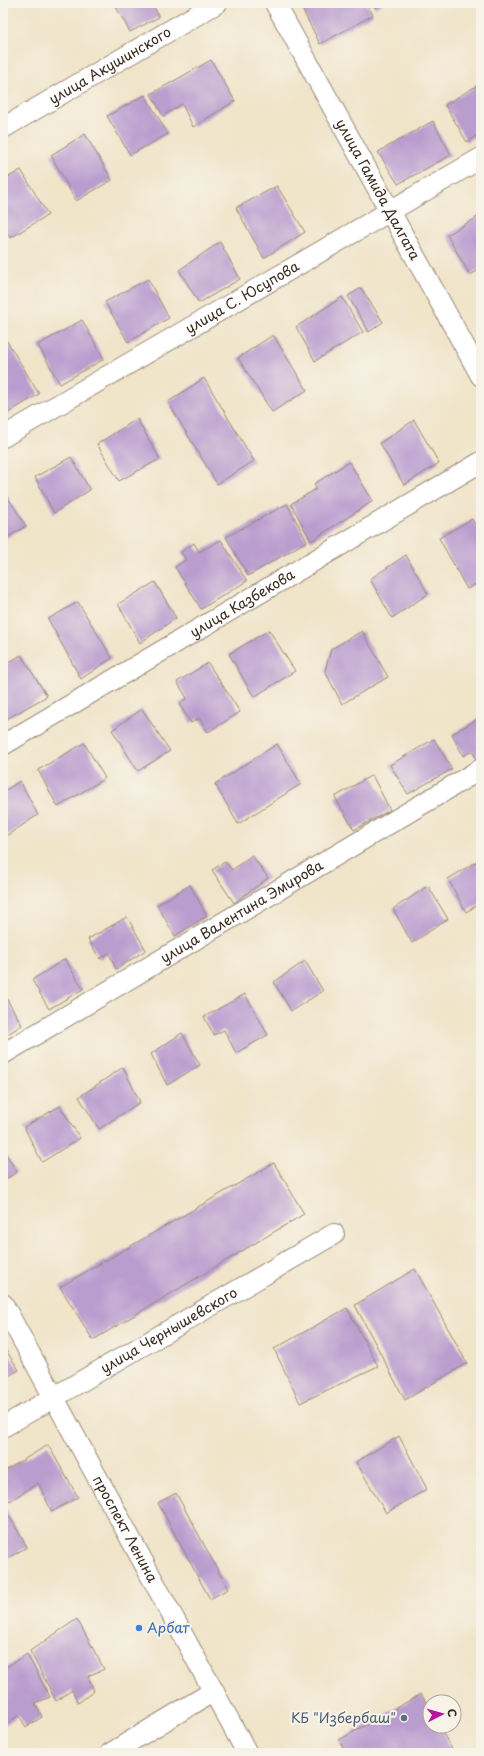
<svg xmlns="http://www.w3.org/2000/svg" width="484" height="1756" font-family="'Playpen Sans',sans-serif">
<style>
.building{fill:#ba9dcf}
.lines{fill:none;stroke-linecap:round;stroke-linejoin:round}
.street-casing{stroke:#968774;stroke-width:22}
.street{stroke:#fff;stroke-width:20}
.shop-dot{fill:#3f7fe0;stroke:#f7f3e8;stroke-width:1.5}
.service-dot{fill:#5c6f8a;stroke:#f7f3e8;stroke-width:1.5}
.labels{text-anchor:middle;stroke-width:4;stroke-linejoin:round;paint-order:stroke}
.street-label{font-size:14px;fill:#3b2a1e;stroke:#f7f3e8}
.shop-label{font-size:14px;fill:#366cbe;stroke:#f7f3e8;text-anchor:start}
.service-label{font-size:14px;fill:#4e5e75;stroke:#f7f3e8;text-anchor:end}
</style>
<rect width="100%" height="100%" fill="#f7f3e8"/>
<filter id="ink" filterUnits="userSpaceOnUse"><feTurbulence type="fractalNoise" baseFrequency=".025" numOctaves="2"/><feDisplacementMap in="SourceGraphic" scale="8" xChannelSelector="R" yChannelSelector="G"/><feConvolveMatrix kernelMatrix="1 2 1 2 8 2 1 2 1" color-interpolation-filters="sRGB"/></filter>
<filter id="wash" filterUnits="userSpaceOnUse"><feTurbulence type="fractalNoise" baseFrequency=".012" numOctaves="4" result="noise"/><feDisplacementMap in="SourceGraphic" scale="16" xChannelSelector="R" yChannelSelector="G"/><feGaussianBlur stdDeviation="0.9" result="paint"/><feColorMatrix in="noise" values="0 0 0 0 0 0 0 0 0 0 0 0 0 0 0 0 0 1.4 0 .05"/><feComposite in="paint" operator="in"/></filter>
<g filter="url(#wash)">
<rect width="100%" height="100%" fill="#f0e4c9"/>
<g id="blocks">
<g class="building">
<polygon points="114,3 152,3 159,17 130,32"/>
<polygon points="299,3 366,3 373,15 320,44"/>
<polygon points="373,3 384,3 375,8"/>
<polygon points="211,60 235,101 193,127 182,104 163,116 151,94"/>
<polygon points="481,83 481,133 467,142 445,105"/>
<polygon points="145,95 168,134 130,155 107,116"/>
<polygon points="433,121 451,155 398,184 378,152"/>
<polygon points="85,134 112,180 76,201 51,155"/>
<polygon points="21,170 48,215 10,238 3,224 3,180"/>
<polygon points="277,186 305,232 264,258 236,208"/>
<polygon points="481,215 481,269 470,275 447,235"/>
<polygon points="220,242 240,279 199,303 179,270"/>
<polygon points="148,279 169,318 128,342 105,302"/>
<polygon points="361,288 383,322 369,332 348,296"/>
<polygon points="342,297 363,332 315,361 296,327"/>
<polygon points="82,320 104,359 60,384 38,345"/>
<polygon points="273,335 307,390 272,412 238,358"/>
<polygon points="7,341 39,394 3,416 3,343"/>
<polygon points="204,378 254,461 217,484 168,402"/>
<polygon points="137,419 160,459 119,481 97,444"/>
<polygon points="414,420 439,463 404,485 380,443"/>
<polygon points="71,457 90,490 54,513 35,477"/>
<polygon points="349,462 373,501 311,541 291,504 316,489 314,484"/>
<polygon points="7,496 26,526 3,540 3,498"/>
<polygon points="287,504 307,541 248,576 226,537"/>
<polygon points="472,519 481,534 481,581 467,589 439,538"/>
<polygon points="221,540 247,581 201,609 175,567 186,560 181,552 194,543 199,552"/>
<polygon points="406,555 428,594 392,618 370,579"/>
<polygon points="155,582 176,618 140,643 118,604"/>
<polygon points="78,602 112,658 81,679 48,619"/>
<polygon points="269,630 295,671 254,697 229,654"/>
<polygon points="362,631 388,677 342,704 325,671 331,649"/>
<polygon points="21,655 47,696 3,721 3,666"/>
<polygon points="208,663 240,712 208,732 199,718 191,723 179,704 187,698 177,682"/>
<polygon points="142,709 170,751 138,771 112,730"/>
<polygon points="481,717 481,758 477,760 472,751 463,756 452,734"/>
<polygon points="434,739 452,769 408,794 390,765"/>
<polygon points="84,743 105,778 58,807 38,770"/>
<polygon points="277,744 301,784 238,824 215,784"/>
<polygon points="372,775 390,810 354,830 335,797"/>
<polygon points="20,781 38,815 3,838 3,792"/>
<polygon points="252,855 268,878 234,903 212,870 225,862 232,870"/>
<polygon points="481,859 481,903 466,912 448,879"/>
<polygon points="190,885 207,916 175,936 157,905"/>
<polygon points="428,886 448,919 412,943 393,909"/>
<polygon points="127,917 146,950 116,969 109,953 100,959 88,939"/>
<polygon points="65,959 83,989 49,1009 32,980"/>
<polygon points="305,961 323,991 291,1011 274,982"/>
<polygon points="3,993 22,1025 3,1037"/>
<polygon points="245,994 268,1035 236,1053 224,1030 214,1035 204,1017"/>
<polygon points="182,1033 200,1065 167,1085 151,1054"/>
<polygon points="123,1067 140,1102 99,1129 79,1097"/>
<polygon points="60,1106 80,1138 42,1162 24,1127"/>
<polygon points="3,1149 17,1172 3,1181"/>
<polygon points="274,1163 304,1214 93,1340 60,1287"/>
<polygon points="415,1269 467,1363 405,1400 355,1305"/>
<polygon points="347,1308 378,1366 300,1403 274,1349"/>
<polygon points="3,1346 19,1370 3,1379"/>
<polygon points="399,1436 427,1489 386,1513 356,1462"/>
<polygon points="48,1445 78,1497 52,1512 38,1483 10,1501 3,1489 3,1472"/>
<polygon points="176,1493 228,1589 210,1599 158,1503"/>
<polygon points="3,1505 27,1547 3,1561"/>
<polygon points="77,1619 104,1669 88,1676 94,1691 78,1703 72,1690 56,1701 30,1651"/>
<polygon points="27,1654 50,1697 35,1703 42,1717 26,1727 19,1715 5,1725 3,1721 3,1669"/>
<polygon points="421,1694 430,1709 430,1726 439,1726 454,1753 346,1753 339,1740"/>
</g>
</g>
</g>
<g filter="url(#ink)">
<use href="#blocks" fill-opacity="0" stroke="#968774" stroke-width="1"/>
<g class="lines">
<defs>
<g id="street">
<path id="s1" d="M275,3l206,373"/>
<path id="s2" d="M3,128l214,-125"/>
<path id="s3" d="M3,437l478,-279"/>
<path id="s4" d="M3,745l478,-283"/>
<path id="s5" d="M3,1054l478,-285"/>
<path id="s6" d="M3,1304l244,449"/>
<path id="s7" d="M3,1427l331,-193"/>
<polyline points="111,1753 214,1691"/>
</g>
</defs>
<use href="#street" class="street-casing"/>
<use href="#street" class="street"/>
</g>
</g>
<circle class="shop-dot" cx="139" cy="1628" r="4"/>
<circle class="service-dot" cx="404" cy="1718" r="4"/>
<g class="labels">
<g class="street-label">
<text dy="5" stroke="none"><textPath href="#s2" startOffset="124">улица Акушинского</textPath></text>
<text dy="5" stroke="none"><textPath href="#s1" startOffset="213">улица Гамида Далгата</textPath></text>
<text dy="5" stroke="none"><textPath href="#s3" startOffset="277">улица С. Юсупова</textPath></text>
<text dy="5" stroke="none"><textPath href="#s4" startOffset="278">улица Казбекова</textPath></text>
<text dy="5" stroke="none"><textPath href="#s5" startOffset="278">улица Валентина Эмирова</textPath></text>
<text dy="5" stroke="none"><textPath href="#s7" startOffset="192">улица Чернышевского</textPath></text>
<text dy="5" stroke="none"><textPath href="#s6" startOffset="256">проспект Ленина</textPath></text>
</g>
<g class="shop-label">
<text x="147" y="1633">Арбат</text>
</g>
<g class="service-label">
<text x="396" y="1723">КБ "Избербаш"</text>
</g>
</g>
<rect width="484" height="1756" fill="none" stroke="#f7f3e8" stroke-width="16"/>
<g transform="translate(442 1714) rotate(84)"><circle r="19" fill="#f7f3e8" stroke="#aca397"/>
<path d="M0-3L7 15L0 10L-7 15Z" fill="#b5179e"/>
<text y="-6" font-size="11" font-weight="bold" text-anchor="middle" fill="#3b2a1e">С</text>
</g>
</svg>
